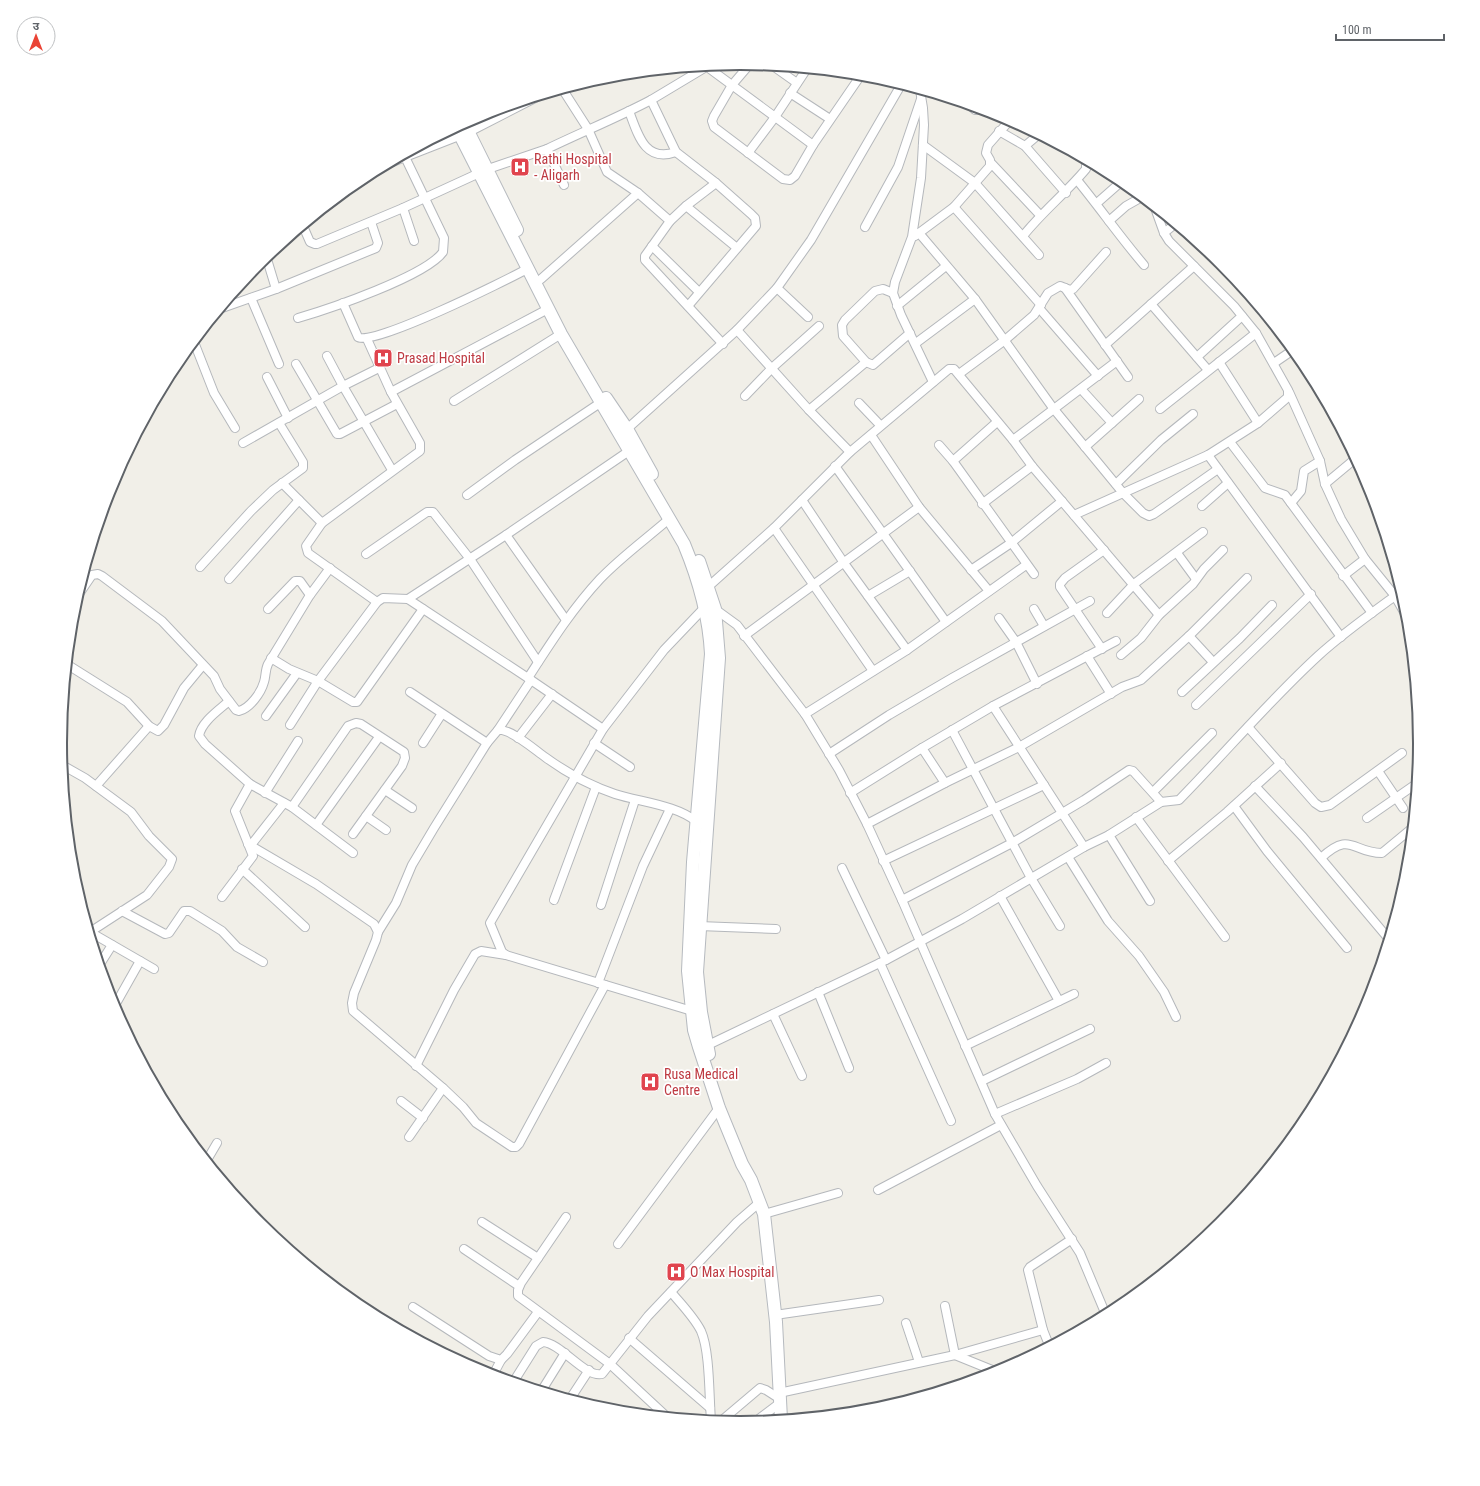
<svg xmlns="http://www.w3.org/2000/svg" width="1480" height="1486" font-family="'Roboto Condensed','Noto Sans Devanagari',sans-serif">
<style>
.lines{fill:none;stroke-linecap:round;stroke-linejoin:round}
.street-casing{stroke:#b5b8bc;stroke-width:10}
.secondary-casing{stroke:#b6babf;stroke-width:14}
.street{stroke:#fff;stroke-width:8}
.secondary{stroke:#fff;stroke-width:12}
.labels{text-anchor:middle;stroke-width:3.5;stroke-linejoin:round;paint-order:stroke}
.health-label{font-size:14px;fill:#be3a42;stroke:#fff;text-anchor:start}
.rim{fill:none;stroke:#5f6368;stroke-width:2}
</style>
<rect width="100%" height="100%" fill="#f1efe8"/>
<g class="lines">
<defs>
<g id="street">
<polyline points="750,64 732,85 714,116 712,121 714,127 783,179 790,180 795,176 813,145"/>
<polyline points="706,66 813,145 861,75"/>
<polyline points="773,66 797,83"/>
<polyline points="903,85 916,89"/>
<polyline points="563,90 588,129 607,172 638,193 670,221 686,206 716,183"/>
<polyline points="920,90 923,108 924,125 921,178 912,237 895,282 893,293 901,315 933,382"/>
<polyline points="790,93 830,119"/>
<polyline points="970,105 975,110 982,109"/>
<path d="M629,111c9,24 16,52 47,41"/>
<polyline points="999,131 1025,146 1066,193"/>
<polyline points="923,145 975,183 1039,255"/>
<polyline points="1025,146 1038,135"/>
<polyline points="748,153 775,117 806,70"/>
<polyline points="404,155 405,157 469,132 537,97"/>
<polyline points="991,163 1040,215"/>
<path d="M1077,180c23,28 43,57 67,85"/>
<path d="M564,185l-17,-36c35,-17 70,-31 104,-49"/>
<polyline points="1097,203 1122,181"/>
<polyline points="686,206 737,248"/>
<polyline points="954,207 1041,305"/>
<polyline points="403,208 414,241"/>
<polyline points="670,221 645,256 645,260 723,344"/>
<polyline points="1109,221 1126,206 1142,197"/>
<polyline points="303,226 310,242 315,244 317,244 403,208 488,169 547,149"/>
<polyline points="865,227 898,167 921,99"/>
<polyline points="919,233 975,299 1053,408 1123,493 1143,513 1149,516 1154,514 1218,469"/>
<polyline points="1164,233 1175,224"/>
<polyline points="915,236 954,207 990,166 990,160 986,153 988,145 1010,120"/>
<path d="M1023,236c19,-24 43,-43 63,-67v-8"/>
<polyline points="652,246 698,291"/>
<polyline points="266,256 276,289"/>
<polyline points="541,279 638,193"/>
<polyline points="777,288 808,317"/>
<polyline points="1065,288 1128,377"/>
<polyline points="893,293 883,289 875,291 845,320 842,325 843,336 866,362 873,365 910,333"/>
<polyline points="251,298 279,364"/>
<path d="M343,303l15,34c12,11 149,-57 169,-68"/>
<polyline points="1151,304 1208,370"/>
<polyline points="688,306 756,226 755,218 751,214 716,183 676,152 651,100 706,67"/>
<polyline points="897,306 946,266"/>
<polyline points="222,308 276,289 376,248 378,243 371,222"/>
<polyline points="1039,308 1098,376"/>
<path d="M298,318c31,-9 128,-42 145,-66l1,-14 -39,-81 -24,10"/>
<polyline points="737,330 809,410 850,452"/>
<polyline points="194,342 214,393 235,428"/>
<polyline points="916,343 975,299"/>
<polyline points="1105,345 1194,266"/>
<polyline points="327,356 343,386 392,470"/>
<polyline points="1197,357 1242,316"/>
<polyline points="1219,362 1258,423"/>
<polyline points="1274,363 1293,350"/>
<polyline points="296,364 337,434 340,434 397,404"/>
<polyline points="959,374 1005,340 1034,315 1048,293 1060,286 1070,290 1073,289 1106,252"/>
<polyline points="267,377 288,418"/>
<polyline points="1081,389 1112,423"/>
<polyline points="391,392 548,309"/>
<polyline points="1289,392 1320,461 1325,484 1341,519 1365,559 1395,596 1408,619"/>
<polyline points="745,396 772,368 819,326"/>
<polyline points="454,401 561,334"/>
<polyline points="859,403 880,425"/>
<polyline points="1160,409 1256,333"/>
<polyline points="809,410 866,362"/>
<polyline points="997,422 953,461 1034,574"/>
<polyline points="627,429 737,330 777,288 811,240 901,85"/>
<polyline points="871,435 919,507 989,591"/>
<polyline points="1013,440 1117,361"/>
<polyline points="1230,442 1265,488 1285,495 1372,613"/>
<polyline points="243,443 343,386 379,368"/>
<polyline points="939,445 953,461"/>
<polyline points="1085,447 1139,399"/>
<polyline points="1208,455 1341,637"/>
<polyline points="835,466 946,622"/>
<polyline points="282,483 322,523 420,451 420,443 391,392 367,339"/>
<polyline points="1116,484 1161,440 1193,414"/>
<polyline points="1325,484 1355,459"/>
<polyline points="467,495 515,460 600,403"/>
<polyline points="802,500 844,563 907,650"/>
<polyline points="1291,503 1301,491 1304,471 1320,461"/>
<polyline points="982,504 1032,466"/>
<polyline points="1202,506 1228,483"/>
<polyline points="1074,515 1208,455 1258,423 1288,397 1288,390 1256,333 1234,306 1169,241 1164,233 1155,208"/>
<polyline points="322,523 306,546 308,553 377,602"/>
<polyline points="774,528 873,671"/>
<polyline points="506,535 566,620"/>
<polyline points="1177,553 1196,579"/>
<polyline points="366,554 427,512 433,512 470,559 538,662"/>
<polyline points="200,567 251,511 273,490 303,468 303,462 279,423"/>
<polyline points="971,570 1011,543 1062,501"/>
<polyline points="1343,576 1365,559"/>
<polyline points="229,579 299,500"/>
<polyline points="709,586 774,528 850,452 949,369 954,369 1013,440 1032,466 1159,615"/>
<polyline points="868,596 910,571"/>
<path d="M77,597l15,-22 6,-1 4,2 60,45 52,55 6,13 16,21 3,1c11,-3 22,-18 25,-29 2,-6 1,-12 4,-18l42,-69 20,-27"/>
<polyline points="408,599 506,535 629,451"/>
<polyline points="268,609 295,581 300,581 310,595"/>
<polyline points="715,609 737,625 805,714 839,770 867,824 902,900 995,1114 1037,1186 1080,1253 1106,1315"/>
<polyline points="1034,609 1044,626"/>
<polyline points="1107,613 1134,584 1203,532"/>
<polyline points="999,618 1016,642 1037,684"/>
<polyline points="744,636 919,507"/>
<polyline points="1189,636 1213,662"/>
<polyline points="1102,649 1060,587 1060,584 1065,578 1104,550"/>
<polyline points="1121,655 1141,638 1159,615 1193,584 1204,569 1223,550"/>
<polyline points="1087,656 1111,694"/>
<polyline points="271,658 289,669 318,681 353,702 357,702 423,609"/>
<polyline points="68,665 127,702 149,726 158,731 164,725 184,688 203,665"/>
<polyline points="528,678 603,729"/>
<polyline points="410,692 487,743"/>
<polyline points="1182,692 1240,638 1272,605"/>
<path d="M229,701c-10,9 -28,21 -30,35l6,8 45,40"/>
<polyline points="1196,705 1311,594"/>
<polyline points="993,706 1116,641"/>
<polyline points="805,714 907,650 1026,565"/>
<polyline points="266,716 297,673"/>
<path d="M290,725l28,-44 59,-79 6,-4 25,1 120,79c22,-34 44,-69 72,-99 21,-22 46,-40 69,-60"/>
<polyline points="1248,727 1315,803 1321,807 1330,805 1402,753"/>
<polyline points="498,730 531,680"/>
<polyline points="952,730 1031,878 1060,926"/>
<polyline points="518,738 552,694"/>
<polyline points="423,743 441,715"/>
<polyline points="594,743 630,767"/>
<polyline points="922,748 945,783 1019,747 1122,687 1141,680 1189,636 1247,578"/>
<polyline points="829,754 889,715 952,678 1090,601"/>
<polyline points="62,765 85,778 131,812 149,836 172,859 169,867 147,895 90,932 154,969"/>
<polyline points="1378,771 1403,808"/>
<polyline points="96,786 149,726"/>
<polyline points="1255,786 1303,837 1388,938"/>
<polyline points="385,790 412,808"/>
<polyline points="1153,792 1212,733"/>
<polyline points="265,793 298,741"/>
<polyline points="850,793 922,748 993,706 1084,847"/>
<polyline points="1234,806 1267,851 1347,948"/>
<polyline points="292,807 348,726 356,723 361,724 404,752 405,758 402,766 353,834"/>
<polyline points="366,816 386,830"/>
<polyline points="1136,817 1225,937"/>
<polyline points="1367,818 1416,784"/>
<polyline points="867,824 945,783"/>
<polyline points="316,825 379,737"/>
<polyline points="1109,835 1150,901"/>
<polyline points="248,844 316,884 374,924 378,932 376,940 354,993 352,1003 353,1011 443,1088 463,1107 476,1123 512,1147 516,1147 519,1144 605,985"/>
<polyline points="251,845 284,803"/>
<polyline points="1068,857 1108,921 1139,956 1164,992 1176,1017"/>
<path d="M1321,858c30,-28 31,-5 61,-5l29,-24"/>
<polyline points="883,861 1044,785"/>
<polyline points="1168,861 1227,812 1281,763"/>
<polyline points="842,868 886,960"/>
<polyline points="242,869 305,927"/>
<polyline points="1000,896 1059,1001"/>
<polyline points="222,897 253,856 235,811 250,784 292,807 353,853"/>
<polyline points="554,900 596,787"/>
<polyline points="902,900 1012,843 1084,800 1129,770 1133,771 1161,802"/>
<polyline points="601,905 635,800"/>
<polyline points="122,911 165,934 169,933 184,911 190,911 222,931 237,947 263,962"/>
<polyline points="699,926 776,929"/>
<path d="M378,932l18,-29 16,-38 22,-37 53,-85 11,-13c12,-2 37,20 47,27 22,16 43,28 70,37 25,8 62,11 82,28"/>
<polyline points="880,963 951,1121"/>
<polyline points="100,964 112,945"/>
<polyline points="598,983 643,866 670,809"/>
<polyline points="818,992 849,1068"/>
<polyline points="114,1007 140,961"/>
<polyline points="692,1011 506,955 502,952 490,923 603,729 664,650 705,607"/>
<polyline points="773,1014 802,1076"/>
<path d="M706,1046l180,-86 76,-41 122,-72 25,-12 52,-33 18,-2c46,-47 90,-99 139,-144 24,-22 51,-41 77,-60"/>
<polyline points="965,1046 1074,994"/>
<polyline points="416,1066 454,990 475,954 481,951 506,955"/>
<polyline points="982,1081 1090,1029"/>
<polyline points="401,1101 423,1118"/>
<polyline points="995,1114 1077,1079 1106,1063"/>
<polyline points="409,1137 443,1088"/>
<polyline points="207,1160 217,1143"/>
<polyline points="878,1190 1001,1125"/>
<polyline points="764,1214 838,1193"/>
<polyline points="566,1217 521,1283 518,1290 518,1296 610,1364 666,1416"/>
<polyline points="482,1222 538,1258"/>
<polyline points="618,1244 719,1108"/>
<polyline points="464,1249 519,1286"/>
<path d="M671,1292c10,12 23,25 30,39 9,20 8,66 10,89"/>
<polyline points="945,1306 955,1355 997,1372"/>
<polyline points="413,1307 489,1356 501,1360 507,1354 538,1312"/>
<polyline points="775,1315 879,1300"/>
<polyline points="906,1323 919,1362"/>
<polyline points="629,1338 710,1408"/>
<polyline points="1049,1345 1043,1330 1028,1270 1030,1267 1072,1239"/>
<polyline points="493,1375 501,1360"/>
<path d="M514,1381l22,-35 7,-4c18,1 42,36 59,32l46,-58 89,-94 23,-20"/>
<polyline points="542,1390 565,1353"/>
<polyline points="779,1393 955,1355 1043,1330"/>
<polyline points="570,1399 589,1370"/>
<polyline points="721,1421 760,1388 766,1390 780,1399"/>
<polyline points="756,1421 780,1403"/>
</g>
<g id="secondary">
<polyline points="464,123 517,230"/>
<path d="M456,127l105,207 123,210c15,36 25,71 27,110l-18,208 -5,109 6,59 5,17 20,61 23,56 9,16 13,34 12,108 5,97"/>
<polyline points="606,398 627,429 652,474"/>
<polyline points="699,561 715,609 719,658 697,972 701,1012 709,1054"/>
</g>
</defs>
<use href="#street" class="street-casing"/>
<use href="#secondary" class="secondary-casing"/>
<use href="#street" class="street"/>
<use href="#secondary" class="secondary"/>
</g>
<defs>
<symbol id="hospital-square" viewBox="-11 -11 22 22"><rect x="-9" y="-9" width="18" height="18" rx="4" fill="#e0444e" stroke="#fff"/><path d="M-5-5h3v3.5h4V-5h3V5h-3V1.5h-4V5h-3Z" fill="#fff"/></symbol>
</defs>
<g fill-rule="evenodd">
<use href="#hospital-square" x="509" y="156" width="22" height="22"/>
<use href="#hospital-square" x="372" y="347" width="22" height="22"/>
<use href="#hospital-square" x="639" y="1071" width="22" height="22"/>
<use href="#hospital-square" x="665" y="1261" width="22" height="22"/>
</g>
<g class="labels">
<g class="health-label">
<text x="534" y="164">Rathi Hospital<tspan x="534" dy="16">- Aligarh</tspan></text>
<text x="397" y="363">Prasad Hospital</text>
<text x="664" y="1079">Rusa Medical<tspan x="664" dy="16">Centre</tspan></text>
<text x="690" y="1277">O Max Hospital</text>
</g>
</g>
<path d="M0 0H1480V1486H0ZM67 743a673 673 0 1 1 1346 0a673 673 0 1 1-1346 0Z" fill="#fff" fill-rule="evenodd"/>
<path class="rim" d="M67 743a673 673 0 1 1 1346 0a673 673 0 1 1-1346 0Z"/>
<g transform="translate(36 36)"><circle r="19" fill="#ffffff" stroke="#bfc1c3"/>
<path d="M0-3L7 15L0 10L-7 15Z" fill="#ea4335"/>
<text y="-6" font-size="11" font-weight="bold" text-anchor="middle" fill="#5f6368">उ</text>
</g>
<path d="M1336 34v6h108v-6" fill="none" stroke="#5f6368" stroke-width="2"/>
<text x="1342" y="34" font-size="12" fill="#5f6368" stroke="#ffffff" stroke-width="3" paint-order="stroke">100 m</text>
</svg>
